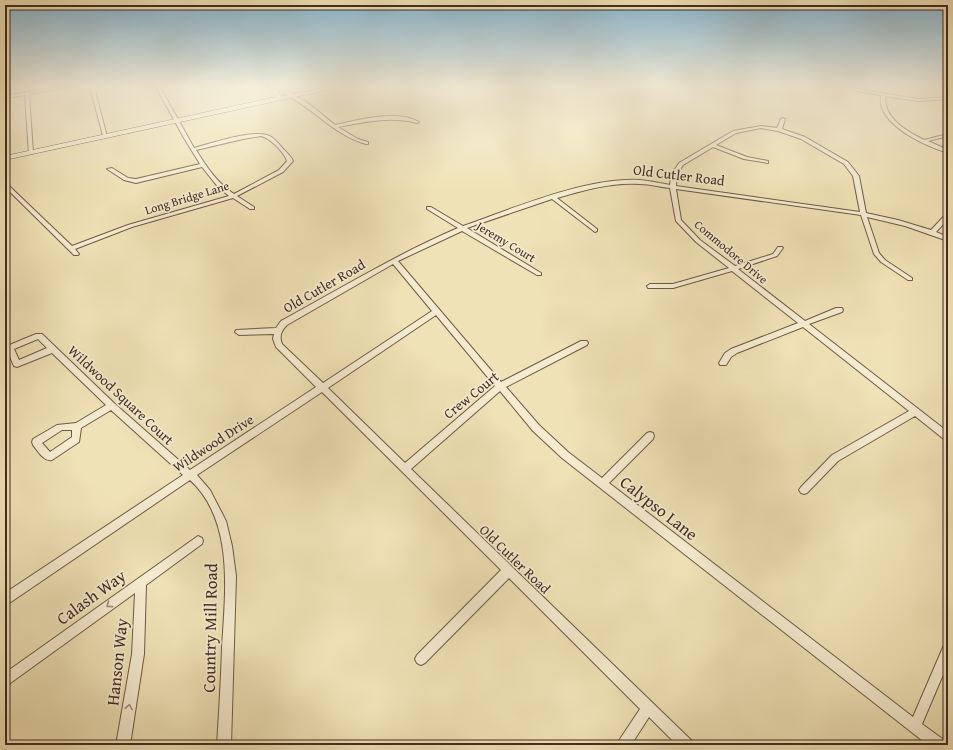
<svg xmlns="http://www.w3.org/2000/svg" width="953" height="750" font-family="'Gentium Book Plus',serif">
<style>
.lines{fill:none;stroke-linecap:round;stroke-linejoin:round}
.street-casing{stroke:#6c5a47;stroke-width:2}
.secondary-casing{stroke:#412d22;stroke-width:1}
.street{fill:#f5ecd0;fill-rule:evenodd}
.secondary{fill:#f5ecd0;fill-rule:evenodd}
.oneway{stroke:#9b8c79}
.labels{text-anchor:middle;stroke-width:3.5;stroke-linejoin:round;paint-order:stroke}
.far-street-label{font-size:12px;fill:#412d22;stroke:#f5ecd0}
.street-label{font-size:14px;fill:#412d22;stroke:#f5ecd0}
.near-street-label{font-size:17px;fill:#412d22;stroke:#f5ecd0}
</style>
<rect width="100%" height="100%" fill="#efe2b6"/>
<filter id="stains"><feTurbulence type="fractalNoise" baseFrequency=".005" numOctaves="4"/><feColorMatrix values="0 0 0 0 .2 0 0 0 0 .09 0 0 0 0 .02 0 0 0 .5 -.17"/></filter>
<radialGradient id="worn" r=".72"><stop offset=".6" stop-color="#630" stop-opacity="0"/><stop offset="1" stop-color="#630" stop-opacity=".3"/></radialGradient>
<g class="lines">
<defs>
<g id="street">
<polygon points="59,87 69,87 29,94 33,153 29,154 25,95 5,98 5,96"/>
<polygon points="90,87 94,87 107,137 103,136"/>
<path d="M156,87h4l34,61c18,-5 56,-18 73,-13 7,2 12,9 16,14 4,4 8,7 10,12l-10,11 -46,24 17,11v2h-4l-17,-11 -101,29 -57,22 4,5 -1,1h-4l-69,-68v-5l67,64 56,-21 101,-29 -11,-9 -16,-20 -66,16 -12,-3 -17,-11 5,-1 16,10 8,1 64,-15 -16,-26zM261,136c9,2 23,16 26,25l-8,9 -45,24c-17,-11 -28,-28 -38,-44l47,-11z"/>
<polygon points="938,87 943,87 948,89 948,92"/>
<path d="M851,88l67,11 30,-2v2l-30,2 -33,-5c-1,22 20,34 37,43l2,1 24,-6v2l-20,5 20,9v3c-22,-7 -57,-23 -66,-45 -2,-4 -1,-9 -1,-13l-31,-5z"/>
<path d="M290,95c12,0 34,22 45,30 23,-5 63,-16 84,-3l-2,1c-27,-7 -52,-1 -79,4l20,12 10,3v2h-2c-30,-8 -50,-33 -76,-47z"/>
<path d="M783,118l2,1 -3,10 23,8 43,25 11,14 7,37 32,7 33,10 15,-16 2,-1v6l-12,13 12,5v4l-43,-15 -38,-9 12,36 6,7 27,18v2h-4l-27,-18 -7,-8 -13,-39 -185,-26 5,31 19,20 35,26 38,-12 5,-7h4l1,1 -6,8 -39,13 67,52 31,-13h6l1,2 -1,2 -33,12 139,108v9l-3,-1 -30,-24 -77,45 -31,32 -3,1 -3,-1 -2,-3 2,-3 31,-32 77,-44 -106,-84 -66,26 -6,4 -5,8h-6l-1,-2 6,-10 6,-4 67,-26 -66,-52 -59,17h-25l-1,-2 3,-2h23l56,-16 -33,-26 -20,-21 -6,-33c-10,-1 -20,-4 -30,-4 -28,-2 -56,6 -83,14l40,31v2l-2,1 -43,-33 -85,29 74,45v2h-4l-75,-44 -64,30 103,121 80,-41h6l1,2 -1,2 -81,42 33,38 29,27 34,26 45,-45 3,-1 3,1 1,3 -1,3 -44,44 304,234 31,-72 4,-2v20l-26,61 22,16 2,5h-18l-366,-287 -29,-27 -33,-40 -89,78 280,271 2,5h-16l-28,-28 -18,28h-15l24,-36 -131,-131 -84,85 -4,2 -4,-2 -2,-4 2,-4 84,-85 -179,-178 -125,83 13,15 16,31 6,25 4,30 -5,169h-14c2,-32 4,-65 5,-97 3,-54 13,-127 -32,-168l-185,126v-13l178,-118 -72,-65 -30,18 -2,14 -27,18c-8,2 -14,-9 -19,-15l-1,-3 1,-3 24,-14 19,-2 30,-18 -54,-52 -35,14 -3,-1 -8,-18 1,-2 29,-12h6l73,70 75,66 126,-83 -40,-40 -3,-8 1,-5 -35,1 -4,-3 1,-2 40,-2 5,-7c59,-32 116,-67 177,-93l-31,-19v-2h4l32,19c51,-18 124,-49 177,-46 10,1 20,3 30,5l1,-10 8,-12 54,-32 28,-5 16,2 4,-9zM761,128l17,3 23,8 43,25 9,12 7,36 -184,-26 1,-11 6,-10 30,-18 31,12 24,4v-2l-21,-4 -31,-12 20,-12zM393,264l39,47 -109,72 -41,-39c-3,-8 -1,-13 5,-19zM436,315l59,71 -90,77 -77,-75zM38,339l9,9 -28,12 -5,-11zM62,430h10v7l-22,15 -8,-9z"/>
<polygon points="198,536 202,538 203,541 202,544 146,585 144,654 130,745 116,745 132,654 135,593 9,684 5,686 5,673"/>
</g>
<polygon id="secondary" points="268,87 274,87 282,96 287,95 279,87 285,87 292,94 329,87 341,87 5,160 5,156 276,97"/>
</defs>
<use href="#street" class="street-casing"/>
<use href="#secondary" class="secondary-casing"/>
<use href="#street" class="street"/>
<use href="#secondary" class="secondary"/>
</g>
<defs><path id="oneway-chevron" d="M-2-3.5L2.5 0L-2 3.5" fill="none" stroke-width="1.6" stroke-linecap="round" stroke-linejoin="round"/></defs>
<g class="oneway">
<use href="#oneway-chevron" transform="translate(109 605) rotate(144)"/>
<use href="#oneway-chevron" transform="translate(129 707) rotate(-81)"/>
</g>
<linearGradient id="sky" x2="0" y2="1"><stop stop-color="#89b8d4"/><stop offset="0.45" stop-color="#f8f2de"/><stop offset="1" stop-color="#f8f2de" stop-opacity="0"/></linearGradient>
<rect width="953" height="192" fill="url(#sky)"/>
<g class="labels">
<g class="far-street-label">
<text transform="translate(187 198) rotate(-17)" y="4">Long Bridge Lane</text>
<text transform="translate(506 242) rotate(31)" y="4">Jeremy Court</text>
<text transform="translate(731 252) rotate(40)" y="4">Commodore Drive</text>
</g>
<g class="street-label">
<text transform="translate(679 175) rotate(7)" y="5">Old Cutler Road</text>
<text transform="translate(324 286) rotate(-30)" y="5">Old Cutler Road</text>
<text transform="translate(121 395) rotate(43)" y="5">Wildwood Square Court</text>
<text transform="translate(471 395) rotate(-39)" y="5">Crew Court</text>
<text transform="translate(213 443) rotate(-33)" y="5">Wildwood Drive</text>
<text transform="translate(515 559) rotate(44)" y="5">Old Cutler Road</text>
</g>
<g class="near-street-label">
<text transform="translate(659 508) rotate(38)" y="6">Calypso Lane</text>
<text transform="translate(91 597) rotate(-36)" y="6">Calash Way</text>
<text transform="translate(210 628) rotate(-89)" y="6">Country Mill Road</text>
<text transform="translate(117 662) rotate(-84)" y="6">Hanson Way</text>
</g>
</g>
<rect width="953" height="750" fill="none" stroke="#efe2b6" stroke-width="20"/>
<rect x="6" y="6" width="941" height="738" fill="none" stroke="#412d22" stroke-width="2"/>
<rect x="10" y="10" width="933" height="730" fill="none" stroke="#412d22"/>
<rect width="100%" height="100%" filter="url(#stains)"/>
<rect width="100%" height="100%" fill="url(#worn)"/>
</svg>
